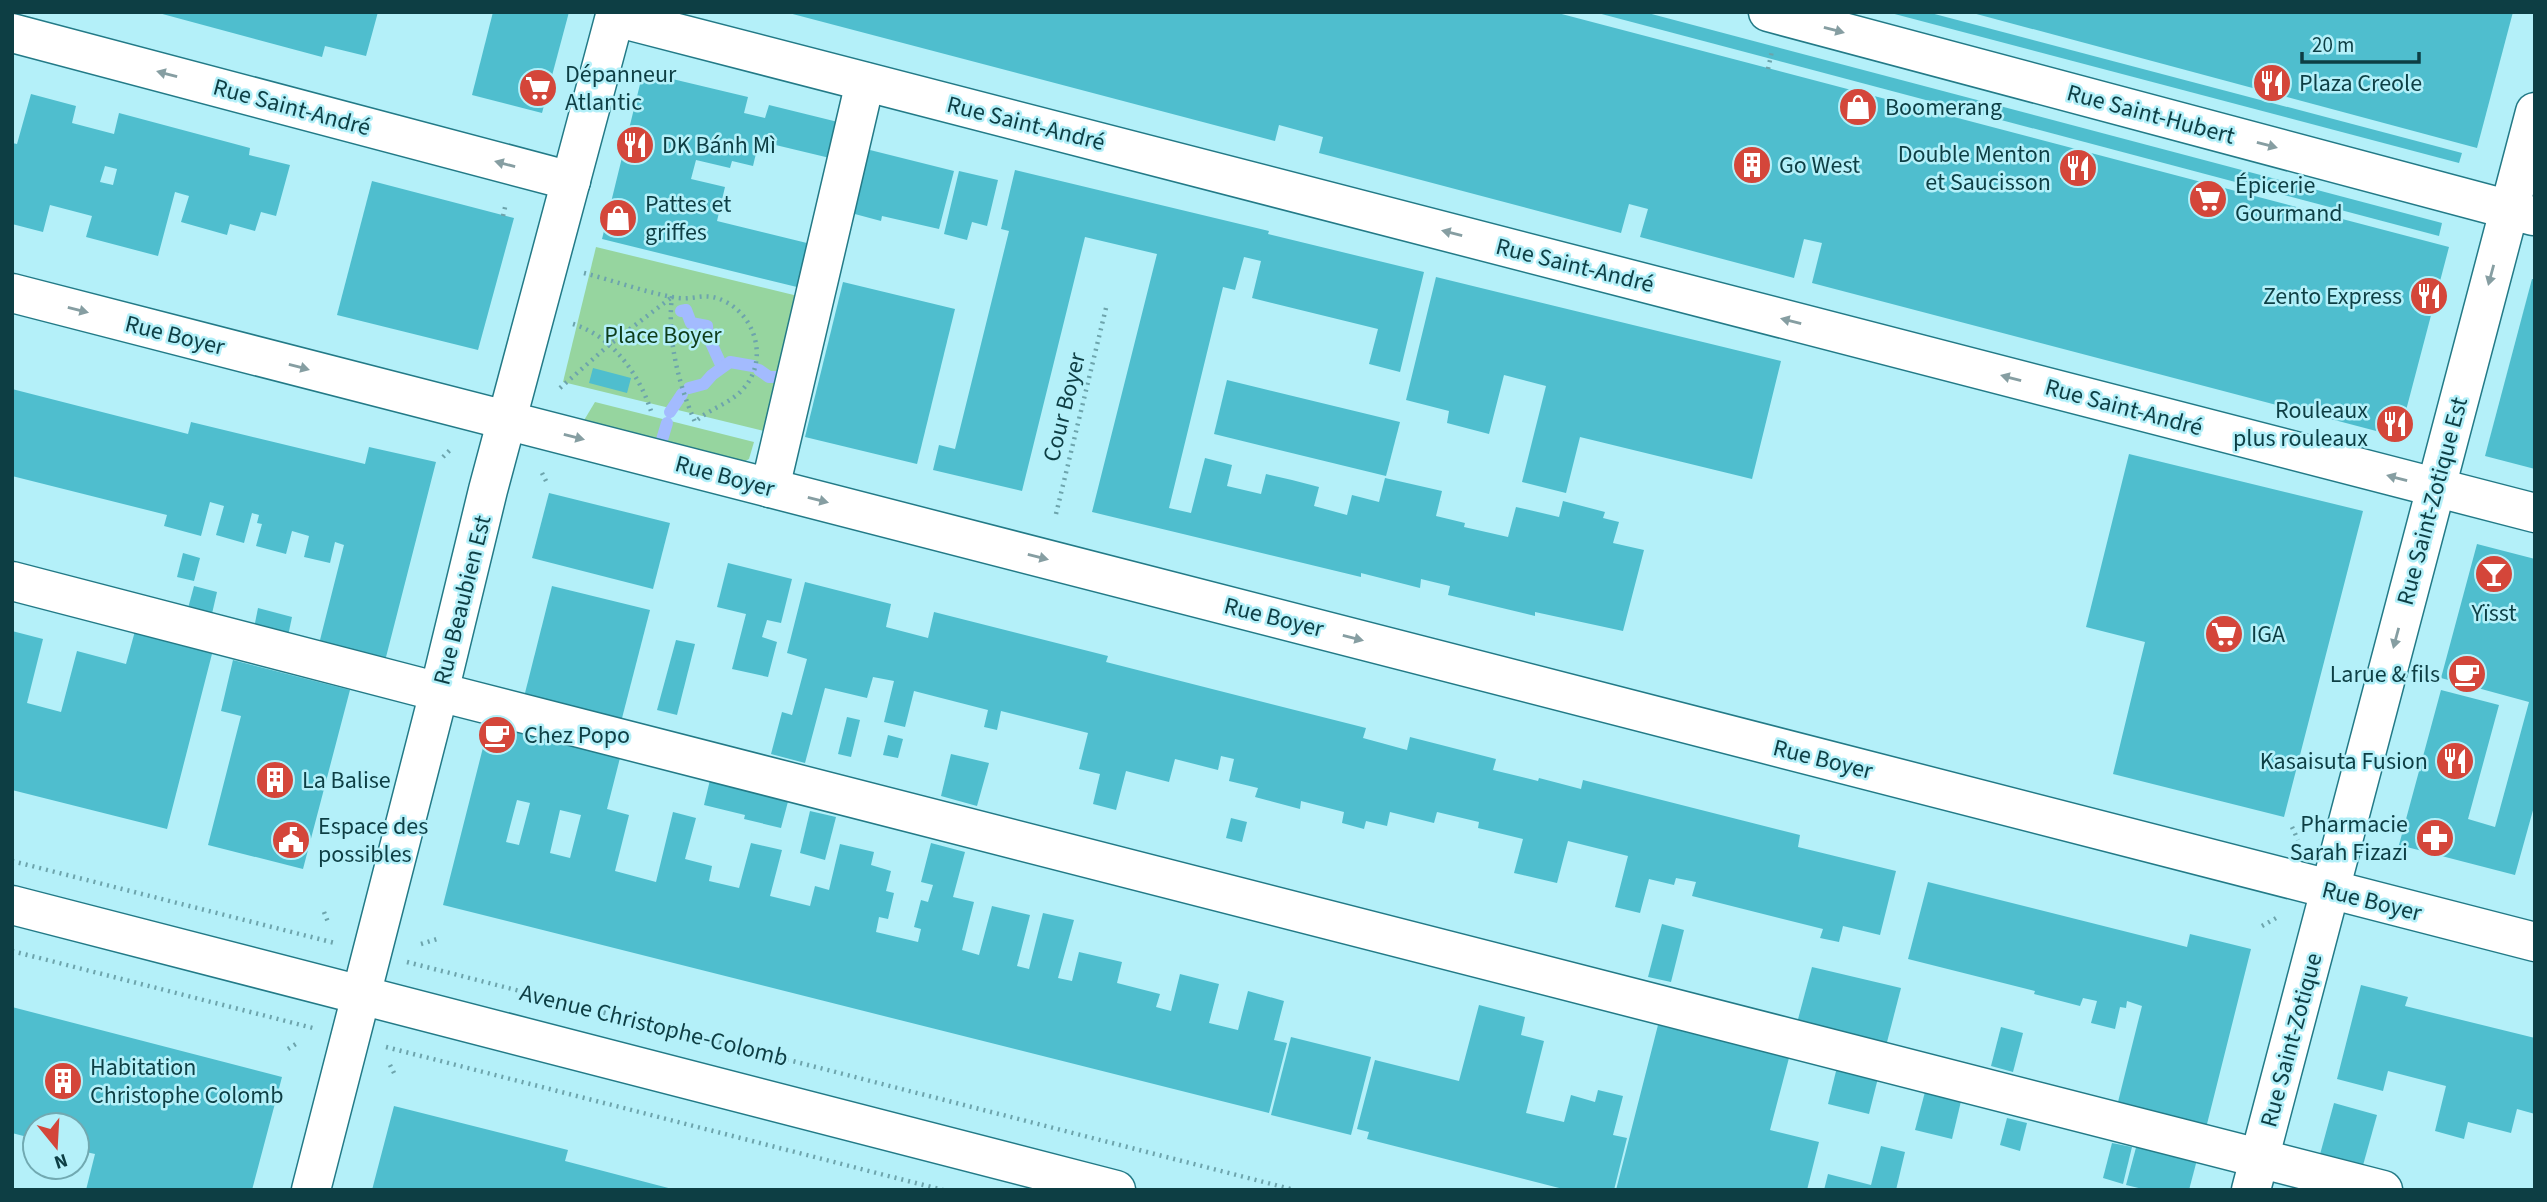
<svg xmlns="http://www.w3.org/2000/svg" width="2547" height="1202" font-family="'Source Sans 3',sans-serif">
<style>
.green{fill:#96d59f}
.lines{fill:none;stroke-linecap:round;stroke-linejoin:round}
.stream{stroke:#a3bbfe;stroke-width:12}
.building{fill:#4fbece;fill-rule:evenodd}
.minor-casing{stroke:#237a87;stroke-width:41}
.major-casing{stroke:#237a87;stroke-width:41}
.path{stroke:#6da4ac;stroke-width:4.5;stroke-dasharray:2 5;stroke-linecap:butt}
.minor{stroke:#fff;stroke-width:38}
.major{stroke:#fff;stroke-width:38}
.oneway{fill:#869ea2}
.labels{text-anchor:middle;stroke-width:5;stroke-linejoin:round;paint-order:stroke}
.poi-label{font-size:24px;fill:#0d3e44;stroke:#b4f0f9;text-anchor:start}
.street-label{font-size:24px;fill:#0d3e44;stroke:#b4f0f9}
.park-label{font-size:24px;fill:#0e3d1a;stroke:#b4f0f9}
</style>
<rect width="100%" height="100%" fill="#b4f0f9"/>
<g class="green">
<polygon points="596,247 802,297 768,432 563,382"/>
<polygon points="595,402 754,442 749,459 742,463 580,427"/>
</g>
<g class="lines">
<g class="stream">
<polyline points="681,311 686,310 691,323 707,326 708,336 722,367"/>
<polyline points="759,370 769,377 780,377"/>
<polyline points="689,388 704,384 712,375 730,362 753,366"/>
<polyline points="670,412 682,394"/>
<polyline points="661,443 667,423"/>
</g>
</g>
<g class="building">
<polygon points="155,12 378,12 366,56 325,46 322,57"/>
<polygon points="493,12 569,12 542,113 472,95"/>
<polygon points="785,12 1554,12 2449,247 2399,437 1812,283 1822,243 1804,239 1794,278 1640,237 1648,209 1629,204 1621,233 1319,153 1323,137 1279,125 1275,141"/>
<polygon points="1594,12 1644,12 2442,223 2439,236"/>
<polygon points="1887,12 1927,12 2462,153 2459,163"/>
<polygon points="1969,12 2513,12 2477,148"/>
<polygon points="643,72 748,97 744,113 765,118 769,105 842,123 834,159 759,141 753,166 732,161 730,168 696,160 691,179 725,187 717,221 811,244 801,288 602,239"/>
<path d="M31,94l45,12 -4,17 42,11 5,-21 131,35 -1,7 41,10 -14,51 -15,-4 -6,19 -25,-7 -3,11 -46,-13 8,-26 -14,-4 -17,64 -72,-19 6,-21 -42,-11 -7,27 -31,-8v-81l5,1zM105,166l12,3 -4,16 -13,-3z"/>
<polygon points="866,149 954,171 939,229 882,216 881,221 851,213"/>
<polygon points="1015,170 1269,231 1268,234 1424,272 1400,372 1369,364 1378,329 1252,298 1261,261 1244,257 1235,290 1223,287 1169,508 1191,513 1205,458 1232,465 1227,486 1261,494 1266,474 1292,480 1319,487 1314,506 1347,515 1352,495 1379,502 1385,478 1442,491 1436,516 1465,523 1464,527 1508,537 1516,507 1559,517 1563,501 1605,512 1603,518 1619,522 1613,543 1644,550 1623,631 1535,612 1535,616 1448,595 1450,586 1421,579 1420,588 1361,573 1361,577 1092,512 1157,254 1085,237 1022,491 933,470 939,445 955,449 1009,231 1001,229"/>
<polygon points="959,171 998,180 987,226 972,222 967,240 944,234"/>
<polygon points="372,181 514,218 478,350 337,315"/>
<polygon points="1436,277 1781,361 1752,479 1580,437 1566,493 1522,482 1546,386 1504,375 1489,434 1447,423 1449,411 1406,400"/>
<polygon points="2532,279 2535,279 2535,469 2485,456"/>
<polygon points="843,282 955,309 917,464 805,437"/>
<polygon points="593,368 631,378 627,393 589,383"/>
<polygon points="1227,380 1400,422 1386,476 1214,434"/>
<polygon points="12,389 188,434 191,422 365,464 369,447 436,462 385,661 319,644 344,545 335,542 330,563 304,557 309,536 292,531 286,554 256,546 262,524 257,523 259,515 252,513 244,543 216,535 224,506 210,502 201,536 164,526 167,515 12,476"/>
<polygon points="2129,454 2363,511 2284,817 2113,774 2145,642 2086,627"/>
<polygon points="549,493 670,523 653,589 532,558"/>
<polygon points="2477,544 2535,559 2535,803 2515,875 2399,845 2441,690 2499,705 2468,819 2495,827 2529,702 2441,678"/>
<polygon points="183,553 200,558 194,581 177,577"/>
<polygon points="728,563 792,579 781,623 767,620 762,637 777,642 768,677 732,669 746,614 717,607"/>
<polygon points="805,582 891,604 886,627 928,638 934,612 1108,656 1106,662 1366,728 1363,738 1407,750 1410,737 1496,759 1493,770 1538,781 1539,778 1581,789 1583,780 1800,835 1798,847 1896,871 1880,935 1843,926 1839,942 1820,938 1823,929 1692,896 1696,882 1676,878 1674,885 1649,879 1640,913 1615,907 1628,856 1568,841 1557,883 1514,873 1523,839 1478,828 1479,822 1437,812 1434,823 1390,812 1387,826 1366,821 1364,829 1342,823 1344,812 1301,801 1300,809 1255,797 1258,788 1229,781 1234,759 1221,756 1218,770 1175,759 1169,782 1126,771 1116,810 1093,804 1100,774 1079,769 1088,733 1001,711 997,730 984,727 988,710 914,691 905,727 884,722 894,681 873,677 867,698 825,688 805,763 771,754 782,712 792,715 807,659 787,653"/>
<polygon points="194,586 217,592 211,618 187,612"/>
<polygon points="552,586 650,610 621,722 524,697"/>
<polygon points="258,608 292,617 288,636 254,628"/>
<polygon points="12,631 43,639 27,703 61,712 77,651 126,664 135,631 213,650 167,829 12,790"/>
<polygon points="676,640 695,644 677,715 657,710"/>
<polygon points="233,660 350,690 303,869 208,845 241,716 221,711"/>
<polygon points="847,717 860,720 851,757 838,754"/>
<path d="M490,720l131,34 -14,55 22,6 -14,56 41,11 17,-70 23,6 -11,41 27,7 -3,15 30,7 12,-45 31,7 -12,46 40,10 5,-20 14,4 11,-46 34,8 -3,13 20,6 -5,20 8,2 -6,26 -9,-2 -3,15 42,10 3,-13 -7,-2 7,-27 7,2 5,-17 -12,-3 10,-39 34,9 -12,45 21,5 -12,48 17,5 13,-49 38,9 -13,51 12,3 14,-56 31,7 -16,58 14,3 7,-29 43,10 -5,21 43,11 -4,13 15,4 9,-37 39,10 -10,39 29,7 10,-39 36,10 -10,39 13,3 -18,70 -826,-208zM517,800l13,3 -11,42 -13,-3zM560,810l21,5 -11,43 -20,-5z"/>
<polygon points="888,735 903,739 898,758 883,755"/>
<polygon points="951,754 989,763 977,806 941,796"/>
<polygon points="710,780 790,794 781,828 744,819 745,815 704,805"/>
<polygon points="810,811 836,817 825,860 800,853"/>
<polygon points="1231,818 1247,822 1242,842 1226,838"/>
<polygon points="1928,882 2187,947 2190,934 2251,949 2206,1128 2117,1106 2142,1006 2127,1001 2126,1008 2120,1007 2115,1029 2091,1023 2097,1001 2083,998 2080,1006 2034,994 2035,991 1908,959"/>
<polygon points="1662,924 1684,930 1671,982 1648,977"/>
<polygon points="1812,967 1901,988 1886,1046 1797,1023"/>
<polygon points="2361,985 2408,997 2405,1006 2535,1038 2535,1114 2517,1109 2511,1133 2468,1122 2464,1139 2435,1131 2446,1086 2388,1071 2383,1091 2337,1079"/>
<polygon points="1479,1005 1525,1017 1521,1035 1544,1041 1526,1113 1564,1122 1571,1095 1595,1102 1598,1090 1623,1096 1613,1135 1627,1138 1614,1190 1567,1190 1367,1139 1369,1132 1357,1129 1375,1060 1459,1081"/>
<polygon points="12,1007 282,1077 252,1190 86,1190 95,1154 77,1150 77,1125 35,1125 35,1139 12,1133"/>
<polygon points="1658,1025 1789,1058 1770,1130 1819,1142 1807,1190 1616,1190"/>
<polygon points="2001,1027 2023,1033 2013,1072 1991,1066"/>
<polygon points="1291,1037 1371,1057 1351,1135 1271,1115"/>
<polygon points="1838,1063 1879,1074 1869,1114 1828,1104"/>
<polygon points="1926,1088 1962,1097 1952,1139 1915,1130"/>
<polygon points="2334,1103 2377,1115 2362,1169 2319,1158"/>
<polygon points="394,1106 568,1150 565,1161 676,1190 372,1190"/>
<polygon points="2007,1118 2027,1123 2020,1151 2000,1145"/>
<polygon points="2138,1140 2198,1156 2189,1190 2147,1190 2126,1185"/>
<polygon points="2112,1143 2132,1147 2123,1184 2103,1178"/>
<polygon points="1881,1146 1905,1152 1896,1190 1824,1190 1828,1174 1871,1185"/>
</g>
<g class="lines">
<defs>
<g id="minor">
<polyline points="1768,12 2533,216"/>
<polyline points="615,17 2535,513"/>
<polyline points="12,33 571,181"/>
<polyline points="12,293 2535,942"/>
<polyline points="770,488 865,82"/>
<polyline points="12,581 439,692 2383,1190"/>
<polyline points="311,1190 439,692 488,490 616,12"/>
<polyline points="2251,1190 2535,112"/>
</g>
<polyline id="major" points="12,905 1116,1190"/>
</defs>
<use href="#minor" class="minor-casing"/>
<use href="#major" class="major-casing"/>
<g class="path">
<polyline points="1768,69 1772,51"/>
<polyline points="503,216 506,203"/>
<path d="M584,273c31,8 63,20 94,25 19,2 27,-7 48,4 31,16 42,60 17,87 -13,15 -33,19 -48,33 -17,-39 -28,-84 -23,-126"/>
<path d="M573,324c39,12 66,50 78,87"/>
<polyline points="560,388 609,345 672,297"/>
<polyline points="443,457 451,449"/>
<polyline points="542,473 547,483"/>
<polyline points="1056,514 1106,308"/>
<polyline points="2292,827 2298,840"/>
<polyline points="12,861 335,943"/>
<polyline points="324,912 328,922"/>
<polyline points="2262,926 2278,917"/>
<polyline points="421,944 437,939"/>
<polyline points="12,951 313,1028"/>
<polyline points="407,962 1295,1190"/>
<polyline points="386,1047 943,1190"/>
<polyline points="288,1049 299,1042"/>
<polyline points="390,1065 395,1075"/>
</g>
<use href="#minor" class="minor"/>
<use href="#major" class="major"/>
</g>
<defs><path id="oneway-solid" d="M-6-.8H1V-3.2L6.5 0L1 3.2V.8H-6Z" transform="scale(1.75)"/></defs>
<g class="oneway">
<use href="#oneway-solid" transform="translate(1834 30) rotate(15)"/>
<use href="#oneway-solid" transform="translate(167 74) rotate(-165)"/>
<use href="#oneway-solid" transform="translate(2267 145) rotate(15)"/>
<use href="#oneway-solid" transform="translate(505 164) rotate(-165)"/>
<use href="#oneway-solid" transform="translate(1452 233) rotate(-166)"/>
<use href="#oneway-solid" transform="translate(2491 275) rotate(105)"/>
<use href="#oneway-solid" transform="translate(78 310) rotate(14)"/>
<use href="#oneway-solid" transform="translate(1791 321) rotate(-166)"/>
<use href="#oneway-solid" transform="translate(299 367) rotate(15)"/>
<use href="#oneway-solid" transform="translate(2011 378) rotate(-165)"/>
<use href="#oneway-solid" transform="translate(574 437) rotate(14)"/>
<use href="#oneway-solid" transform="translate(2397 478) rotate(-165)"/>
<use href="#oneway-solid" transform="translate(818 500) rotate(14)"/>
<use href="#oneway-solid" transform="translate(1038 557) rotate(14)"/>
<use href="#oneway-solid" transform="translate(1353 638) rotate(14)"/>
<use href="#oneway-solid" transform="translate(2396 638) rotate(105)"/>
</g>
<defs>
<symbol id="restaurant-disc" viewBox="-11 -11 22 22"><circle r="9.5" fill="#d4463a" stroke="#b4f0f9"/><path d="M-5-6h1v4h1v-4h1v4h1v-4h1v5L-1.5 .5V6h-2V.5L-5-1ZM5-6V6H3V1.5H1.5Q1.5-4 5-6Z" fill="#fff"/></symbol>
<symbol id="supermarket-disc" viewBox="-11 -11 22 22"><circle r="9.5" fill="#d4463a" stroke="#b4f0f9"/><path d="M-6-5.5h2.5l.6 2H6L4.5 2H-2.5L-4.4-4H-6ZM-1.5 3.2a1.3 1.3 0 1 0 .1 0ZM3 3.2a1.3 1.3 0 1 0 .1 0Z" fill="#fff"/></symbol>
<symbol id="shop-disc" viewBox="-11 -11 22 22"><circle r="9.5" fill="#d4463a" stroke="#b4f0f9"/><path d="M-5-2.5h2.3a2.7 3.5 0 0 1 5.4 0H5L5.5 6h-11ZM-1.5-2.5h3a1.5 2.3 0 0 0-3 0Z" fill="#fff"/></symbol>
<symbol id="building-disc" viewBox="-11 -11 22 22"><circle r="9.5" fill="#d4463a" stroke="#b4f0f9"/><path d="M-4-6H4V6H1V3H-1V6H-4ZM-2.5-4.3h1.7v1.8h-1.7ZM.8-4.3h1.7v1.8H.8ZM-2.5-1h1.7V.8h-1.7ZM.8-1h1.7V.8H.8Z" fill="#fff"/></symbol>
<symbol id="bar-disc" viewBox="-11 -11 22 22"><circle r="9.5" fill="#d4463a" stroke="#b4f0f9"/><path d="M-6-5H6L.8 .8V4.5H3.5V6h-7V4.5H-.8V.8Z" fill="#fff"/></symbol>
<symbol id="cafe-disc" viewBox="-11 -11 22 22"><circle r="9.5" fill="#d4463a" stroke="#b4f0f9"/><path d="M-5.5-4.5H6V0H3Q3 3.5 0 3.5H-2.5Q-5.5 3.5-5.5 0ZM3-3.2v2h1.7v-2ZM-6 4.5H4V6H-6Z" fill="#fff"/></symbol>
<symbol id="pharmacy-disc" viewBox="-11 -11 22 22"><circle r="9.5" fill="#d4463a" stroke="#b4f0f9"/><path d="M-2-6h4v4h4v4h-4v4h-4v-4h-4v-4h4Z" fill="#fff"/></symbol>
<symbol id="civic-disc" viewBox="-11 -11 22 22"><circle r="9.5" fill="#d4463a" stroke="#b4f0f9"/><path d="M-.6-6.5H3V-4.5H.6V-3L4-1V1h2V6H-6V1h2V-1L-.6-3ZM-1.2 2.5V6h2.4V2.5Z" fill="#fff"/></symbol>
</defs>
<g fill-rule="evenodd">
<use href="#restaurant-disc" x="2250" y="61" width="44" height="44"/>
<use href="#supermarket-disc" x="516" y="66" width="44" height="44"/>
<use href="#shop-disc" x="1836" y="85" width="44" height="44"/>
<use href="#restaurant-disc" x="613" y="123" width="44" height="44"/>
<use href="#building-disc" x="1730" y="143" width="44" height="44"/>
<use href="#restaurant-disc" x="2056" y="146" width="44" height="44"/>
<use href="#supermarket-disc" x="2186" y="177" width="44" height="44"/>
<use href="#shop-disc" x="596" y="196" width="44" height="44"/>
<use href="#restaurant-disc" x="2407" y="274" width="44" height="44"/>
<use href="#restaurant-disc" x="2373" y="402" width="44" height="44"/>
<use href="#bar-disc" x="2472" y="552" width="44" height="44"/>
<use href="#supermarket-disc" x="2202" y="612" width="44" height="44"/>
<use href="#cafe-disc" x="2445" y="652" width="44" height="44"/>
<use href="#cafe-disc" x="475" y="713" width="44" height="44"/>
<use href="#restaurant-disc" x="2433" y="739" width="44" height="44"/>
<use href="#building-disc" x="253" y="758" width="44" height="44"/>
<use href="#pharmacy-disc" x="2413" y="816" width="44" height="44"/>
<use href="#civic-disc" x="269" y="818" width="44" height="44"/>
<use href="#building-disc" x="41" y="1059" width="44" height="44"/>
</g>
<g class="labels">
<g class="poi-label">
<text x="565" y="82">Dépanneur<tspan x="565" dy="28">Atlantic</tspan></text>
<text x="2299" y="91">Plaza Creole</text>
<text x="1885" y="115">Boomerang</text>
<text x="662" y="153">DK Bánh Mì</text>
<text x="2051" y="162" text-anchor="end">Double Menton<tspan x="2051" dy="28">et Saucisson</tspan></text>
<text x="1779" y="173">Go West</text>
<text x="2235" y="193">Épicerie<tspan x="2235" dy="28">Gourmand</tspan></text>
<text x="645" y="212">Pattes et<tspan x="645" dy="28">griffes</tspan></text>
<text x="2402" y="304" text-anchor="end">Zento Express</text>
<text x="2368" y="418" text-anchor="end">Rouleaux<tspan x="2368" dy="28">plus rouleaux</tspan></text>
<text x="2494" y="621" text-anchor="middle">Yïsst</text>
<text x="2251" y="642">IGA</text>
<text x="2440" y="682" text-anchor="end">Larue &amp; fils</text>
<text x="524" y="743">Chez Popo</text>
<text x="2428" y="769" text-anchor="end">Kasaisuta Fusion</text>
<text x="302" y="788">La Balise</text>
<text x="2408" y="832" text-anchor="end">Pharmacie<tspan x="2408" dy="28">Sarah Fizazi</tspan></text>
<text x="318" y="834">Espace des<tspan x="318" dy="28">possibles</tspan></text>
<text x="90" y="1075">Habitation<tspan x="90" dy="28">Christophe Colomb</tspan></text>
</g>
<g class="street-label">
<text transform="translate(292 107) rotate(15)" y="8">Rue Saint-André</text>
<text transform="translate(2151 114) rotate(15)" y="8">Rue Saint-Hubert</text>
<text transform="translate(1026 123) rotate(14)" y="8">Rue Saint-André</text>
<text transform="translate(1575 265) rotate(14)" y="8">Rue Saint-André</text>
<text transform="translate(175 335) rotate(14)" y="8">Rue Boyer</text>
<text transform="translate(1064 407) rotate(-76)" y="8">Cour Boyer</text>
<text transform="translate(2124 407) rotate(15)" y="8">Rue Saint-André</text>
<text transform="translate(725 476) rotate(15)" y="8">Rue Boyer</text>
<text transform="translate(2432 501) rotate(-75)" y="8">Rue Saint-Zotique Est</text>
<text transform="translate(462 600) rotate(-76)" y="8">Rue Beaubien Est</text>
<text transform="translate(1274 617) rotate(14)" y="8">Rue Boyer</text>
<text transform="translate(1823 759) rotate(14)" y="8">Rue Boyer</text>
<text transform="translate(2372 901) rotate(14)" y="8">Rue Boyer</text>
<text transform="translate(654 1025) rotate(14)" y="8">Avenue Christophe-Colomb</text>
<text transform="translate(2291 1040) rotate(-75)" y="8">Rue Saint-Zotique</text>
</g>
<g class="park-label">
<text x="663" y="343">Place Boyer</text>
</g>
</g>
<rect width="2547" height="1202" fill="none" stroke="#0d3e44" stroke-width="28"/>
<g transform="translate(56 1146) rotate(162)"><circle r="33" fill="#b4f0f9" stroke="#71a9b1" stroke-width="2"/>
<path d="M0-5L12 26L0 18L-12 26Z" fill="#d4463a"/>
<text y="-10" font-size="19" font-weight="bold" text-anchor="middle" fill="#0d3e44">N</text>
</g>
<path d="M2302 52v10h117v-10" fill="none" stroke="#0d3e44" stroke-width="3.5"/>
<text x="2312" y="52" font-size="21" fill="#0d3e44" stroke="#b4f0f9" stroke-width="5" paint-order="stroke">20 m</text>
</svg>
